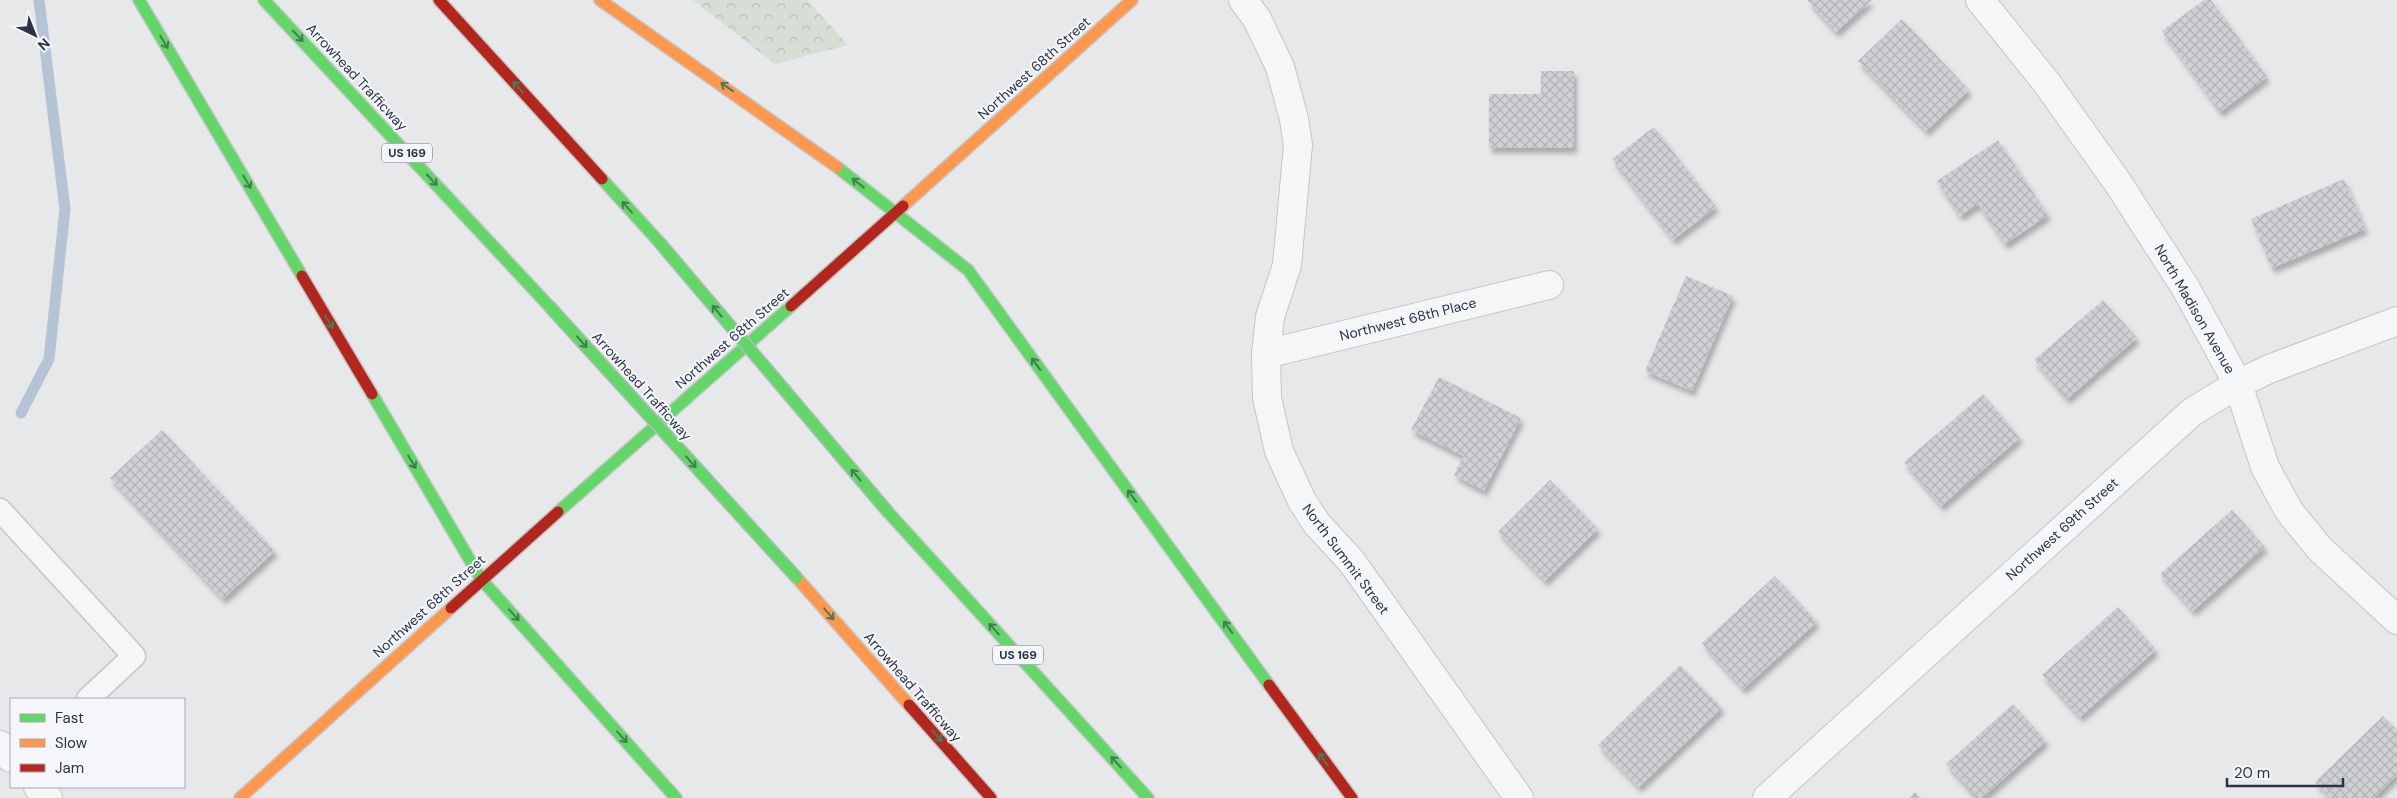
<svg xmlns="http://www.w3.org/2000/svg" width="2397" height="798" font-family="'DM Sans',sans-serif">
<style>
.forest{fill:url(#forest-crowns)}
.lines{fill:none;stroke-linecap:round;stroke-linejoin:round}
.stream{stroke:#b4c4d5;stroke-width:11}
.building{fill:url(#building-cross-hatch);filter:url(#shadow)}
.lane-casing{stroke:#c4c6c8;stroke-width:25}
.street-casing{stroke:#c4c6c8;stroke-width:30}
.fast-casing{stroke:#c4c6c8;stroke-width:14}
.slow-casing{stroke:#c4c6c8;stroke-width:14}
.jam-casing{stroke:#c4c6c8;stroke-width:14}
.lane{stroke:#f5f6f7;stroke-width:22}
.street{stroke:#f5f6f7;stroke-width:28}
.fast{stroke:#63d668;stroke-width:11}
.slow{stroke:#ff974d;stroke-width:11}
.jam{stroke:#b3261e;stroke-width:11}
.fast-bridge-casing{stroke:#b8bbbf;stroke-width:14;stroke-linecap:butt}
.fast-bridge{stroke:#63d668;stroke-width:11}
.oneway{stroke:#447d55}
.labels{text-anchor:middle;stroke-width:4;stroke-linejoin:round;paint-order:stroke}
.shield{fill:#f4f6f9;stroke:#676e7b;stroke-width:1}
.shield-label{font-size:12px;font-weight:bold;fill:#2b3445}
.street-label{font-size:14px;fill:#2b3445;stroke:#f4f6f9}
</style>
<defs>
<pattern id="forest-crowns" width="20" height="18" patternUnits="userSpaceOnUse" patternTransform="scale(1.25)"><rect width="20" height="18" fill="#d6ded6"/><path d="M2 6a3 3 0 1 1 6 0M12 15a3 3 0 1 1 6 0" fill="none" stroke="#b8bfb9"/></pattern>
<pattern id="building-cross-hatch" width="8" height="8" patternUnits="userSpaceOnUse" patternTransform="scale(1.25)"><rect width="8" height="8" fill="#ced0d3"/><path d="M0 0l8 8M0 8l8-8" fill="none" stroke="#b1b3b6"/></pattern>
<filter id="shadow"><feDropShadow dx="3" dy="5.5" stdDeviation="2.5" flood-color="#0004"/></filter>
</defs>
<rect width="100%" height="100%" fill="#e6e8ea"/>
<polygon class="forest" points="693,0 807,0 848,45 775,64"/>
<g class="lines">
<polyline class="stream" points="21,413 49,359 65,209 39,0"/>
</g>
<g class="building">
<polygon points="1807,0 1872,0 1836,32"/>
<polygon points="2204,0 2211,0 2267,77 2220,112 2162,31"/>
<polygon points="1902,19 1969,90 1926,131 1858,61"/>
<polygon points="1541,71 1574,71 1574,148 1489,148 1489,94 1541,94"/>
<polygon points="1654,127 1716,207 1673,240 1612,159"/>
<polygon points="1998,140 2048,215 2005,244 1978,204 1960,216 1937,181"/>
<polygon points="2344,179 2365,229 2272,268 2251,219"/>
<polygon points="1686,276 1733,296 1692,391 1645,371"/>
<polygon points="2103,300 2137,338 2067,399 2034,360"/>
<polygon points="1439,377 1521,418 1484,491 1454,475 1463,456 1411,430"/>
<polygon points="1983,394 2020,438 1941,506 1904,462"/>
<polygon points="162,430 275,551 223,599 110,478"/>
<polygon points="1550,480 1598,529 1545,581 1498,532"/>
<polygon points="2232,510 2265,547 2193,611 2160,574"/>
<polygon points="1775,576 1817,622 1743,689 1702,643"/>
<polygon points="2118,607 2156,650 2080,717 2042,675"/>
<polygon points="1680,665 1722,708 1639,787 1598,745"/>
<polygon points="2013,704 2046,741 1982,798 1977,798 1946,764"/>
<polygon points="2383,716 2397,730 2397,775 2374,798 2330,798 2315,782"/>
<polygon points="1915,792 1920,798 1909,798"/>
</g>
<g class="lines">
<defs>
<polyline id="lane" points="0,510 134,656 88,699"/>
<g id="street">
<polyline points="1243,0 1257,19 1280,67 1294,119 1298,145 1287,265 1270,317 1266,354 1267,398 1279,451 1302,501 1317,524 1352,562 1519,798"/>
<polyline points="1980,0 2046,82 2118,183 2185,287 2238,384 2265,467 2289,511 2320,549 2397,620"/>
<polyline points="1266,354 1549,285"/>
<polyline points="0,745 11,758"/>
<polyline points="38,787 48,798"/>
<polyline points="1767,798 2192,412 2238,384 2269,369 2397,321"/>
</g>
<g id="fast">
<polyline points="139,0 302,276"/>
<polyline points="264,0 549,306"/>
<polyline points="837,167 968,270 1269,685"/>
<polyline points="602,179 660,243"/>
<polyline points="372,394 481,579 676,798"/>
<polyline points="558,512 791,306"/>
<polyline points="888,512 1148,798"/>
</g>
<g id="slow">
<polyline points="600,0 837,167"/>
<polyline points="903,206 1132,0"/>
<polyline points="797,578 909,705"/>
<polyline points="240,798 451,608"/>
</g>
<g id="jam">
<polyline points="439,0 602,179"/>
<polyline points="302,276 372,394"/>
<polyline points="791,306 903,206"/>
<polyline points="451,608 558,512"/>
<polyline points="1269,685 1352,798"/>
<polyline points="909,705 991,798"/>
</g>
</defs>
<use href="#lane" class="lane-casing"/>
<use href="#street" class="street-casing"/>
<use href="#fast" class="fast-casing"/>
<use href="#slow" class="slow-casing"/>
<use href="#jam" class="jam-casing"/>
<use href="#lane" class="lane"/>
<use href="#street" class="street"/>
<use href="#fast" class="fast"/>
<use href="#slow" class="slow"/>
<use href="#jam" class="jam"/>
<defs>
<g id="fast-bridge">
<polyline points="660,243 888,512"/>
<polyline points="549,306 797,578"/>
</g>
</defs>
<use href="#fast-bridge" class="fast-bridge-casing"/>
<use href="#fast-bridge" class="fast-bridge"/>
</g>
<defs><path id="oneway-shaft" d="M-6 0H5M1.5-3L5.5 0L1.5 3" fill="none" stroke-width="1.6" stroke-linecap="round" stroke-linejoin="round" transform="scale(1.25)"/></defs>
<g class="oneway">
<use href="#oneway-shaft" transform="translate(298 36) rotate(47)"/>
<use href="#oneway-shaft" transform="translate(164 42) rotate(59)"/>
<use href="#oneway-shaft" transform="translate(518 87) rotate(-132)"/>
<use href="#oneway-shaft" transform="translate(727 87) rotate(-145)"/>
<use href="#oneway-shaft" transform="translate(432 180) rotate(47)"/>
<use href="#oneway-shaft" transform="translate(247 182) rotate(59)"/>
<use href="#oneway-shaft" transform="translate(858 183) rotate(-142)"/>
<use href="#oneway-shaft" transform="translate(627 207) rotate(-132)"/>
<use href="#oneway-shaft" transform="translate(717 311) rotate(-130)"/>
<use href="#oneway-shaft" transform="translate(329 322) rotate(59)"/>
<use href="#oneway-shaft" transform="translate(582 342) rotate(48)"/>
<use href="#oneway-shaft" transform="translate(1036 364) rotate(-126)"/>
<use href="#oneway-shaft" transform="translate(412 462) rotate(59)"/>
<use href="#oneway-shaft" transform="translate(691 462) rotate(48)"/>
<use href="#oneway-shaft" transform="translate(856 475) rotate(-130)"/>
<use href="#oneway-shaft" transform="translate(1132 496) rotate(-126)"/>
<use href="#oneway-shaft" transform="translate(829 614) rotate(49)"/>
<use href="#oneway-shaft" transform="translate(514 615) rotate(48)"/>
<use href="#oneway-shaft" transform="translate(1228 627) rotate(-126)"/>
<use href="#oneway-shaft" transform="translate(994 629) rotate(-132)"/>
<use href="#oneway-shaft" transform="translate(937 736) rotate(49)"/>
<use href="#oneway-shaft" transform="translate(622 737) rotate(48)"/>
<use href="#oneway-shaft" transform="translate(1323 759) rotate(-126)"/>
<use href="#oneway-shaft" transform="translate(1116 762) rotate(-132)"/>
</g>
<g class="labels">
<g class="shield">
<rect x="382" y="143.5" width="50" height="19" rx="4"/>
<rect x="993" y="645.5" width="50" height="19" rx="4"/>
</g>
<g class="shield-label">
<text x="407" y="157">US 169</text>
<text x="1018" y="659">US 169</text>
</g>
<g class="street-label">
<text transform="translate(1034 68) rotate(-42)" y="5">Northwest 68th Street</text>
<text transform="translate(357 77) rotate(47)" y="5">Arrowhead Trafficway</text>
<text transform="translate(2195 309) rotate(60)" y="5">North Madison Avenue</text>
<text transform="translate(1408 319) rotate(-14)" y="5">Northwest 68th Place</text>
<text transform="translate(732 338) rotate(-41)" y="5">Northwest 68th Street</text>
<text transform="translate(642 386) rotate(48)" y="5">Arrowhead Trafficway</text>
<text transform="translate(2062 529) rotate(-42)" y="5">Northwest 69th Street</text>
<text transform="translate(1346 559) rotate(53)" y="5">North Summit Street</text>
<text transform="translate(429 606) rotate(-42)" y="5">Northwest 68th Street</text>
<text transform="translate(913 687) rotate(49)" y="5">Arrowhead Trafficway</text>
</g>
</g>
<rect x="10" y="698" width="175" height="90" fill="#f4f6f9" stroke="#a4a8b1"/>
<rect x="20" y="714" width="25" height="8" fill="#63d668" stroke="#a4a8b1"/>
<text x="55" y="723" font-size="15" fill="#2b3445">Fast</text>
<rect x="20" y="739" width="25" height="8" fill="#ff974d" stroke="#a4a8b1"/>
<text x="55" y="748" font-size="15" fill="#2b3445">Slow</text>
<rect x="20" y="764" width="25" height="8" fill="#b3261e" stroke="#a4a8b1"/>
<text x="55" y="773" font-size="15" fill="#2b3445">Jam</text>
<g transform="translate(35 35) rotate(137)" stroke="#f4f6f9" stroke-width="4" paint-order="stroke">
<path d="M0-4L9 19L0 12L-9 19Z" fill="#2b3445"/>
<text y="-8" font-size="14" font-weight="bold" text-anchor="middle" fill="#2b3445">N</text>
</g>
<path d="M2227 778v8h116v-8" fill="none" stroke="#2b3445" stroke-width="2.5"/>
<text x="2234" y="778" font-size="15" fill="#2b3445" stroke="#f4f6f9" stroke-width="4" paint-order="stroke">20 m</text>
</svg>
